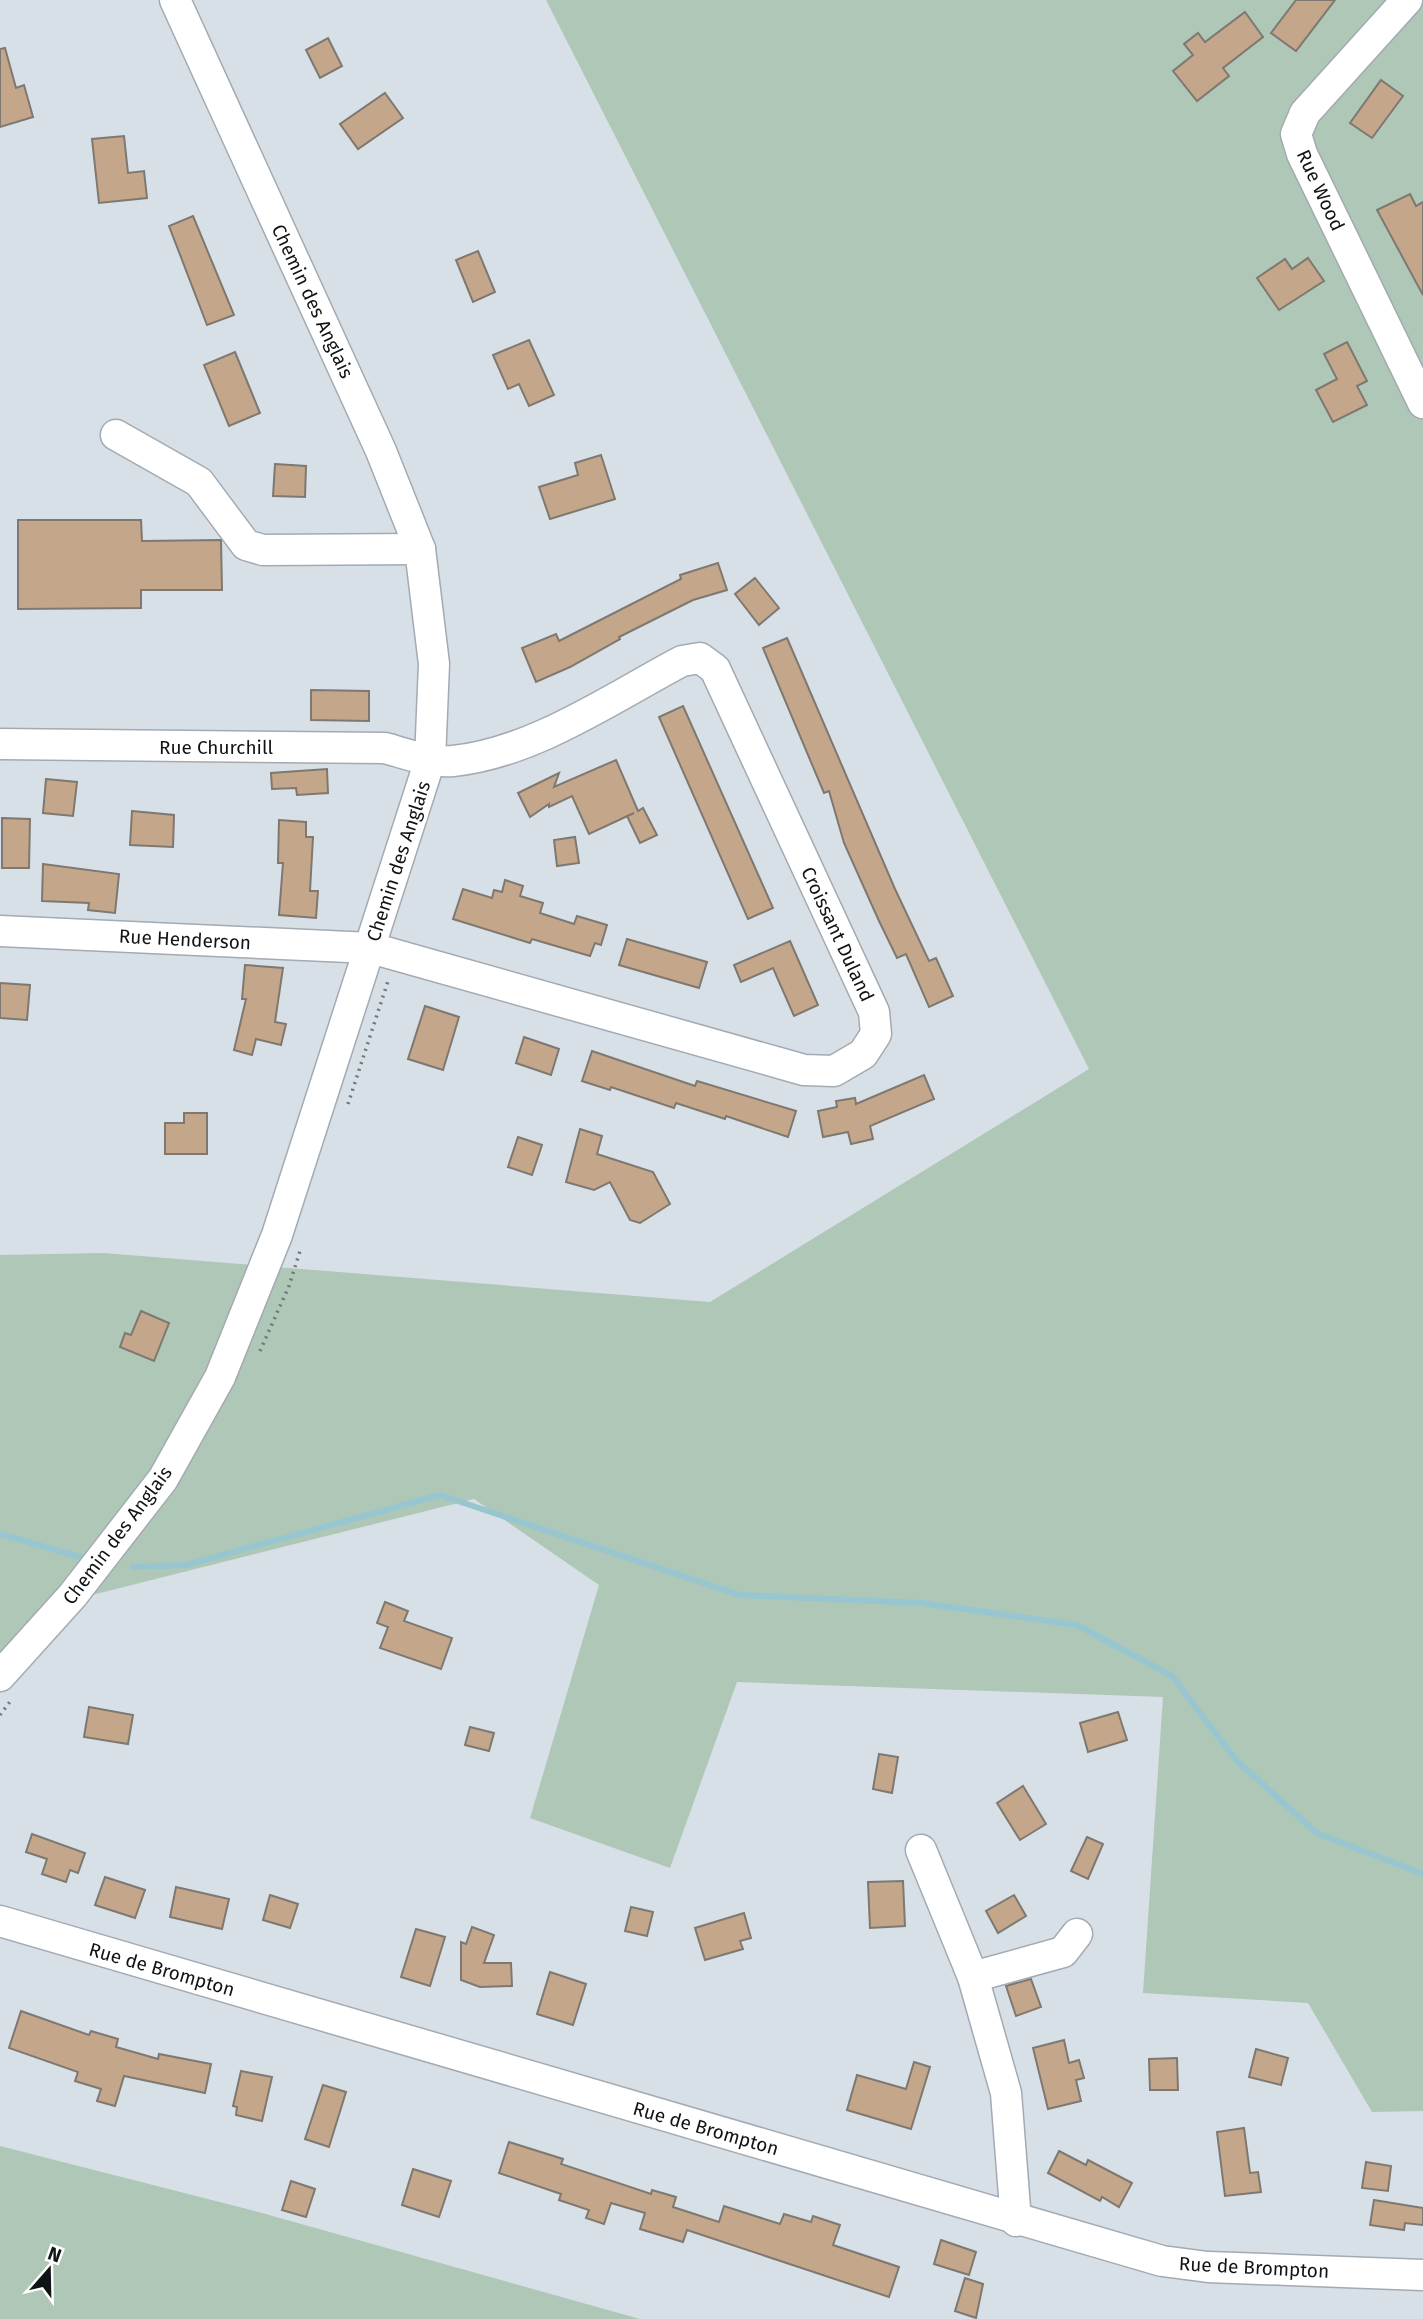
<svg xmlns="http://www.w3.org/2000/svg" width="1423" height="2319" font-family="'Fira Sans',sans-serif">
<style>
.green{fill:#aec7b6}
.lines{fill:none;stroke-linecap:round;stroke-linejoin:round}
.stream{stroke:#97c6d0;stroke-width:6}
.building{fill:#c4a78b;stroke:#7e7871;stroke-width:2}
.minor-casing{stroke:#a3aab2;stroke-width:33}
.path{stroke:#71777b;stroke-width:3.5;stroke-dasharray:2 5;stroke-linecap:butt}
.minor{stroke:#fff;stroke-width:30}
.labels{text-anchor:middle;stroke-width:7;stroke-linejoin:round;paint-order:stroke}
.street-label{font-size:19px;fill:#101315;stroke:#fff}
</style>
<rect width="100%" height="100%" fill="#d8e0e7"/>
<g class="green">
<polygon points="546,0 1423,0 1423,2111 1372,2112 1308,2003 1143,1993 1163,1697 737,1682 670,1868 530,1818 599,1585 474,1499 68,1601 0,1662 0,1255 104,1253 710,1302 1089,1069"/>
<polygon points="0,2146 251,2210 640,2319 0,2319"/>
</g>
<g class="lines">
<g class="stream">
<polyline points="0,1534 80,1557"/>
<polyline points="133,1567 186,1565 440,1495 740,1595 922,1603 1077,1625 1172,1676 1236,1760 1317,1833 1423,1874"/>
</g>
</g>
<g class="building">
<polygon points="1296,0 1335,0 1296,51 1271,33"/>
<polygon points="1245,12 1263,37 1223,68 1229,76 1197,101 1173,71 1193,55 1184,44 1198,33 1205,42"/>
<polygon points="328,38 342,66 320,78 306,50"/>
<polygon points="5,48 16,88 24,85 33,117 0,127 0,49"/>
<polygon points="1381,80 1403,96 1372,138 1350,123"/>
<polygon points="385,93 403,118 358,149 340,124"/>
<polygon points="124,136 128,173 144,171 147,198 99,203 92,139"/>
<polygon points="1410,194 1416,206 1423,202 1423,295 1377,210"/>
<polygon points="193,216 234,315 207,325 169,226"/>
<polygon points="478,251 495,292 473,302 456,260"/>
<polygon points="1308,258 1324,281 1279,310 1257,278 1285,259 1292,269"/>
<polygon points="529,340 554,395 529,406 519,384 508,389 493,355"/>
<polygon points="1347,342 1367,381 1357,386 1367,405 1333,422 1316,390 1337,379 1324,354"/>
<polygon points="235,352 260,413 229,426 204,365"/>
<polygon points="601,455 615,499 550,519 539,487 578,475 575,463"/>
<polygon points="275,464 306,466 305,497 273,496"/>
<polygon points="18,520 141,520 142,541 221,540 222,590 141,590 141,608 18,609"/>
<polygon points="718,563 727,590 693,600 619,637 620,639 570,667 536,682 522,648 556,634 559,641 681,579 680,575"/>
<polygon points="755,578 779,608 759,625 735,594"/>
<polygon points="787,638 895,889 929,961 936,958 953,996 929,1007 906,954 897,958 879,921 844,843 829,791 824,793 763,648"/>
<polygon points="311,690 369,691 369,721 311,720"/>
<polygon points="683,706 773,908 748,919 659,717"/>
<polygon points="616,760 638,811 643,808 657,835 640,843 627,816 634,813 589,834 572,796 549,807 549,804 530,817 518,793 559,773 554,787"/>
<polygon points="327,769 328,793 297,795 296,788 272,789 271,773"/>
<polygon points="46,779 77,782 73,816 43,813"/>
<polygon points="132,811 174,815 173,847 130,845"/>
<polygon points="2,818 30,819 29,868 2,868"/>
<polygon points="279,820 306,822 306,837 313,837 310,891 318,891 316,918 279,915 283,863 278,863"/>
<polygon points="575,837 579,863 557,866 554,840"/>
<polygon points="43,864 119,874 115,913 88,910 89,903 42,901"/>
<polygon points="505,880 523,886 520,896 543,903 540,913 574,924 577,916 607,925 601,945 595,943 590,956 532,939 530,943 453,919 463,889 492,898 494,890 502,892"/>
<polygon points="627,939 707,962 699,988 619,965"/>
<polygon points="790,941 818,1005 794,1016 773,968 741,982 734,965"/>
<polygon points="245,965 283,968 275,1022 286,1024 281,1045 256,1039 252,1055 234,1050 246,999 242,999"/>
<polygon points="0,983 30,985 27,1020 0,1018"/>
<polygon points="425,1006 459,1017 443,1070 408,1059"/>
<polygon points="524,1037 559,1049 551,1075 516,1063"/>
<polygon points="592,1051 695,1086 697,1081 796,1111 788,1137 726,1116 725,1119 676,1103 674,1108 611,1087 610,1090 582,1081"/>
<polygon points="924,1075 934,1099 870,1126 873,1139 851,1144 848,1132 823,1137 818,1111 837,1107 836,1101 855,1098 856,1104"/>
<polygon points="184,1113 207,1113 207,1154 165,1154 165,1123 184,1123"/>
<polygon points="580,1129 602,1136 597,1154 653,1172 670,1204 640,1223 630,1220 610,1182 594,1190 566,1182"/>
<polygon points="518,1137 542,1145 532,1175 508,1167"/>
<polygon points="141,1311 169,1323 154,1361 120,1347 125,1333 131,1335"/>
<polygon points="385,1602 408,1611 404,1621 452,1638 441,1669 380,1648 388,1627 377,1623"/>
<polygon points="89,1707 133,1715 128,1744 84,1737"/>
<polygon points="1118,1712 1127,1740 1088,1752 1080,1723"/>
<polygon points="470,1727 494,1733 489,1751 465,1745"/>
<polygon points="879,1754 898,1757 892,1793 873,1789"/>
<polygon points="1023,1786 1046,1824 1020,1840 997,1803"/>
<polygon points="32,1834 85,1853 78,1873 70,1870 66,1882 42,1874 47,1859 26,1852"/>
<polygon points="1087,1837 1103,1844 1088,1879 1071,1871"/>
<polygon points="105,1877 145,1890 135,1918 95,1905"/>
<polygon points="903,1881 905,1926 870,1928 868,1882"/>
<polygon points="176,1887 229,1899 222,1929 170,1917"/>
<polygon points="270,1895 298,1904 290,1928 263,1920"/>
<polygon points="1014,1895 1026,1916 998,1933 986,1911"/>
<polygon points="631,1907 653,1912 647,1936 625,1931"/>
<polygon points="744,1913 751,1938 740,1941 743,1949 705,1960 695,1928"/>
<polygon points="472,1927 494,1935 484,1963 511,1963 512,1986 480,1987 461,1980 461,1942 466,1944"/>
<polygon points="416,1929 445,1937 430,1986 401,1977"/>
<polygon points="550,1972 586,1984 573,2025 537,2014"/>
<polygon points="1031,1979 1041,2007 1016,2016 1006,1986"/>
<polygon points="21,2011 89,2035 91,2031 118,2039 116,2047 158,2059 159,2054 211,2064 205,2093 124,2076 115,2106 97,2101 101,2089 75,2081 78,2072 9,2048"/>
<polygon points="1064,2040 1069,2063 1079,2060 1084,2078 1076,2080 1081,2101 1048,2109 1033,2048"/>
<polygon points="1256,2049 1288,2058 1281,2085 1249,2077"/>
<polygon points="1177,2058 1178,2090 1150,2090 1149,2059"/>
<polygon points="914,2062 930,2067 911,2129 847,2110 857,2075 906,2089"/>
<polygon points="241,2071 272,2077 262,2121 236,2115 237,2107 233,2106"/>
<polygon points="323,2085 346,2092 329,2147 305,2139"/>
<polygon points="1244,2128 1250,2173 1258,2172 1261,2192 1225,2196 1217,2132"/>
<polygon points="509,2142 563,2159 561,2164 651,2194 652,2190 676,2197 673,2207 719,2222 724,2206 780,2224 784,2214 811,2222 813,2216 840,2225 833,2245 899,2267 889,2297 687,2230 683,2242 640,2229 645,2213 611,2203 604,2224 586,2218 589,2210 559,2200 561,2194 499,2173"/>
<polygon points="1059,2151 1086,2165 1088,2160 1132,2183 1119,2207 1102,2197 1100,2201 1048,2173"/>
<polygon points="1366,2162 1391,2166 1388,2191 1362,2188"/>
<polygon points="413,2169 451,2181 439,2217 402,2205"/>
<polygon points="291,2181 315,2189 306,2217 282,2210"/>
<polygon points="1374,2200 1423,2208 1423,2225 1405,2223 1404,2230 1370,2225"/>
<polygon points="941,2240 976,2252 969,2275 934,2264"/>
<polygon points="965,2278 983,2284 976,2318 955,2311"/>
</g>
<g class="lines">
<defs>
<g id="minor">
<polyline points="1407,0 1305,113 1296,134 1302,154 1423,403"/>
<polyline points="116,435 199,482 246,545 263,550 420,549"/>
<path d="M0,744l385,4c22,6 45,15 68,13 80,-8 159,-63 229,-100l18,-3 15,11 159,343 2,22 -13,20 -29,17 -30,-1 -433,-122 -371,-17"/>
<polyline points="0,1676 73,1595 163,1479 220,1377 277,1235 430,760 434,664 420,549 381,451 175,0"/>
<polyline points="921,1850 973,1977 1006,2093 1016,2221"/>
<polyline points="0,1921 1162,2261 1208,2267 1423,2275"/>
<polyline points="973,1977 1063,1952 1077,1934"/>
</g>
</defs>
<use href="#minor" class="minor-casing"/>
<g class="path">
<polyline points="348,1104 389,978"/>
<polyline points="260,1351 289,1286 301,1248"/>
<polyline points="0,1715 12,1699"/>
</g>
<use href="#minor" class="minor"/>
</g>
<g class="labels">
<g class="street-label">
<text transform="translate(1321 190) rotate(65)" y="7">Rue Wood</text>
<text transform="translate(313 301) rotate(65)" y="7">Chemin des Anglais</text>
<text x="216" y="754">Rue Churchill</text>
<text transform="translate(398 861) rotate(-72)" y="7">Chemin des Anglais</text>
<text transform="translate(838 934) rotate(65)" y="7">Croissant Duland</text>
<text transform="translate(185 939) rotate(3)" y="7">Rue Henderson</text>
<text transform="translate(117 1535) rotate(-53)" y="7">Chemin des Anglais</text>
<text transform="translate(162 1969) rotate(16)" y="7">Rue de Brompton</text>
<text transform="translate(706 2128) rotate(16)" y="7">Rue de Brompton</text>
<text transform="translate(1254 2267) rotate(3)" y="7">Rue de Brompton</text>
</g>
</g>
<g transform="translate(49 2270) rotate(20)" stroke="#ffffff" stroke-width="5" paint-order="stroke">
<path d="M0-5L12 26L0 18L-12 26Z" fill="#101315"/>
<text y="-10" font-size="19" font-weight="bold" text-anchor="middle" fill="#101315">N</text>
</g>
</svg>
